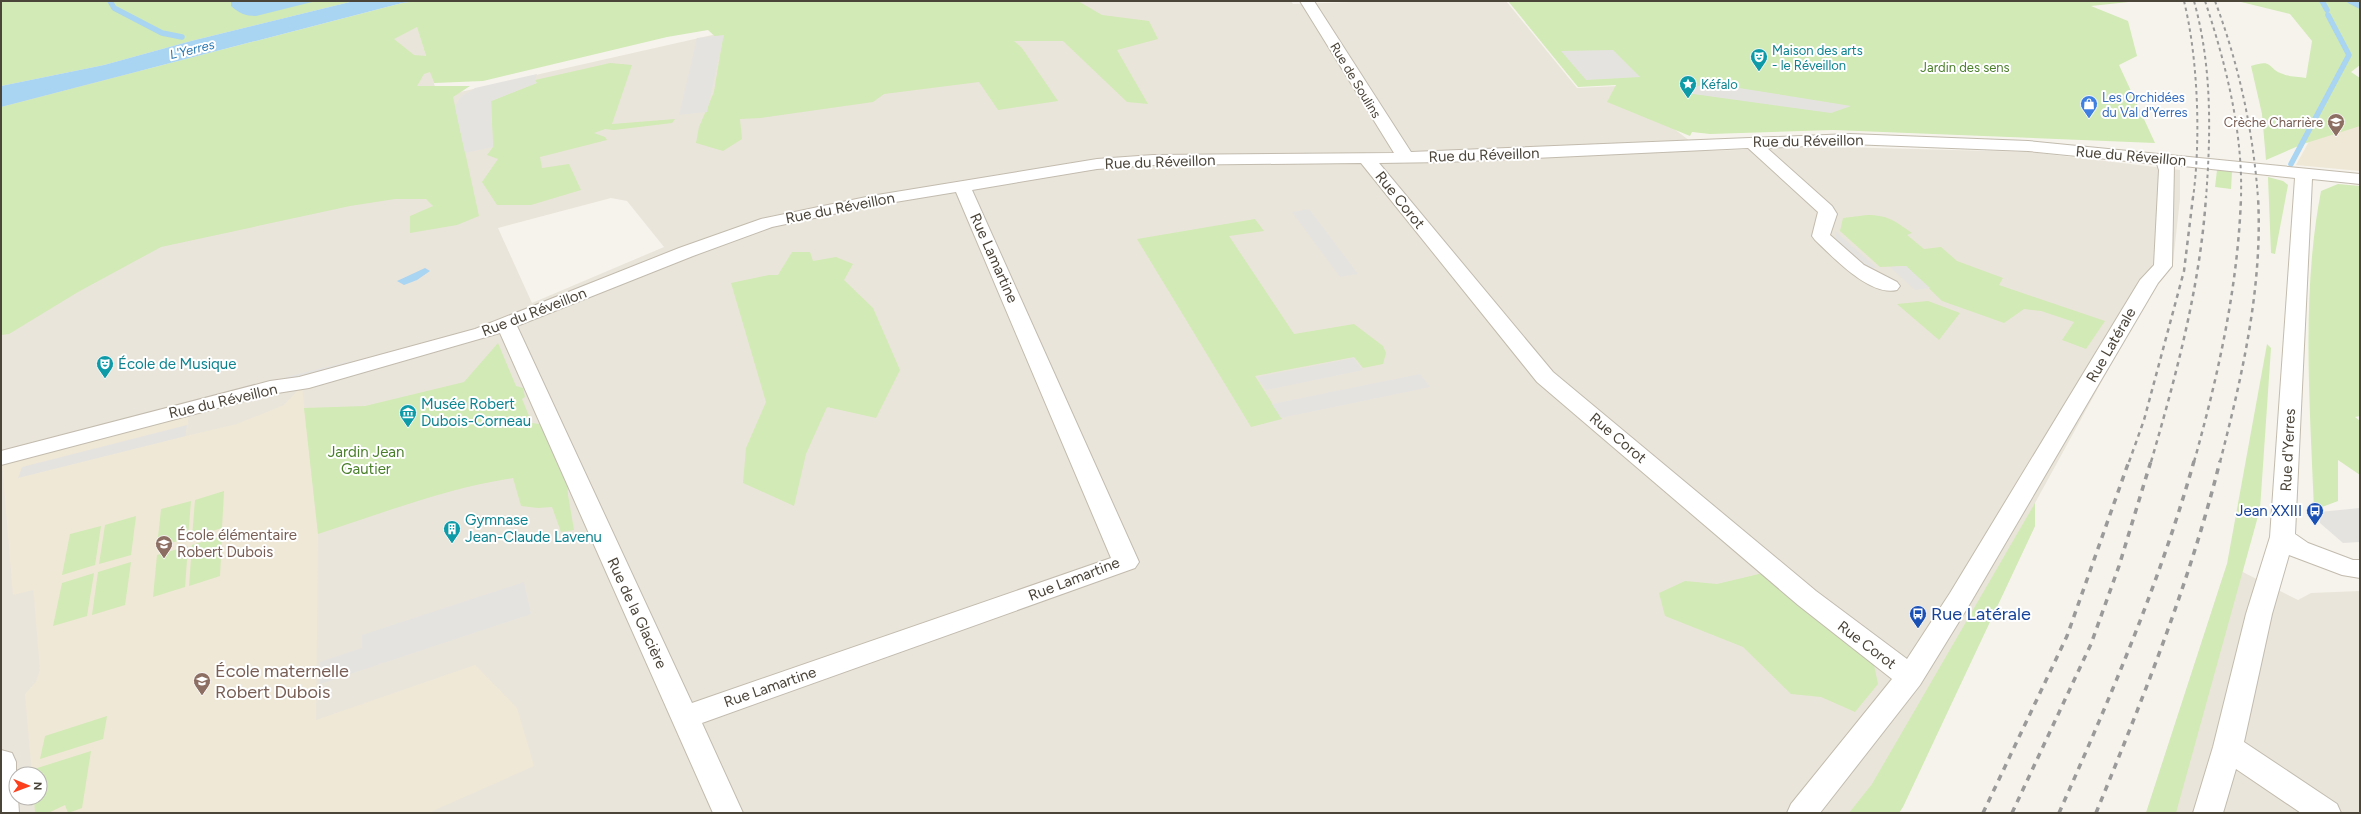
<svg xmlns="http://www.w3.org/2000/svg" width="2361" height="814" font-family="Figtree,sans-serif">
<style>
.residential{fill:#eae5da;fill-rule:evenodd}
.education{fill:#efe8d6}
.green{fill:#d2eab5;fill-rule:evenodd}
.parking{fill:#e5e3e0}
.water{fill:#a9d4f2}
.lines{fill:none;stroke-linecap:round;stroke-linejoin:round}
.stream{stroke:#a9d4f2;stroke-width:5.5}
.street-casing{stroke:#c2bbae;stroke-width:2}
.street{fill:#fff;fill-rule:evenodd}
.rail-far2{stroke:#9a9a9a;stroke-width:2;stroke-dasharray:3.5 3.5;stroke-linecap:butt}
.rail-far1{stroke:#9a9a9a;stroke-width:2.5;stroke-dasharray:4.5 4.5;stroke-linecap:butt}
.rail{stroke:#9a9a9a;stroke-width:3.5;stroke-dasharray:6 6;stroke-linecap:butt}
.labels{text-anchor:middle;stroke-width:4;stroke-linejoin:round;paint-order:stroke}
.far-water-label{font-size:13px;font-style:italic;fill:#2e7ab2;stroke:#fff}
.far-culture-label{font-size:13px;fill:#0d838f;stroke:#fff;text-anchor:start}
.far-park-label{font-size:13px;fill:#4a7f2a;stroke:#fff}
.far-street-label{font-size:13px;fill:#4b4439;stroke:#fff}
.far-shop-label{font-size:13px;fill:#366cbe;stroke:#fff;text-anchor:start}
.far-education-label{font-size:13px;fill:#785e54;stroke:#fff;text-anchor:end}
.street-label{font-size:15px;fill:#4b4439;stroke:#fff}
.culture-label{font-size:15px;fill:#0d838f;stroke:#fff;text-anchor:start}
.park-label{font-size:15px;fill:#4a7f2a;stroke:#fff}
.transit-label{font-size:15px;fill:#164399;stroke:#fff;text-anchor:end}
.education-label{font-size:15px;fill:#785e54;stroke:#fff;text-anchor:start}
.near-transit-label{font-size:18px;fill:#164399;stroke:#fff;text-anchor:start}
.near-education-label{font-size:18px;fill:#785e54;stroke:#fff;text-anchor:start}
</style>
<rect width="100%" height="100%" fill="#f6f3ec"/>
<g class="residential">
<path d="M730,1h561l2,3 91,-3h122l71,87 41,-2 85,65 134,-4 193,5 150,18v29l-7,63 -20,26 -118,215v23l-136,287h-1898v-707l130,-34 40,-6 239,-64 28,95 292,-66zM611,198l16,3 37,46 -132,56 -34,-75zM16,774h24v24h-24z"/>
<polygon points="2227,564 2298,600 2311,593 2360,591 2360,813 2146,813"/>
</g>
<g class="education">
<polygon points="2327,109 2360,116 2360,171 2296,165"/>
<polygon points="302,386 318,534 316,720 475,665 517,708 534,766 428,813 35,813 34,798 40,798 40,774 32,774 25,694 36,682 40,670 34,596 33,590 13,595 2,463 189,415 186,436 237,424 284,405"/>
</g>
<g class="green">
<polygon points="1,1 354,1 191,41 104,65 1,86"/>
<path d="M418,1h660l24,14 47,6 9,18 -41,11 31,54 -21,-2 -64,-61h-49l8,7 36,53 -60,9 -19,-28 -95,12 -11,8 -112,16 -21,1 2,20 -19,12 -27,-8 3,-16 15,-35 8,-49 -14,-13 -41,7 -184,44 -49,2 -4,-11 -6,2 -7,12h53l-17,11 26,119 -22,9 -47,8v-17l23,-10 -7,-7h-31l-45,7 -189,41 -83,45 -69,42 -8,1v-228l401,-104zM417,27l9,29 -12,-1 -20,-16z"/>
<polygon points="1508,1 2138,1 2091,6 2128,21 2137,56 2119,65 2155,143 1833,130 1710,134 1692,132 1690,136 1607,102 1616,85 1578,87"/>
<path d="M2237,1h123v64l-9,7 9,6v48l-57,18 -37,16 -4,-46 -11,-48c23,-8 16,3 32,8 7,3 15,3 23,4l6,-37 -22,-27z"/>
<polygon points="610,63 632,65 612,124 675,119 672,123 614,130 605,129 594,133 605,137 607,140 540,157 542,168 569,164 581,190 531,205 497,205 482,182 498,159 487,155 493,147 491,101 536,83 535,80"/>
<polygon points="2217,170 2232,171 2231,189 2215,187"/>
<polygon points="2268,177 2283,181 2288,185 2275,254 2271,253"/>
<path d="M2338,184l22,2v230l-5,1 5,4v54l-22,-15v41l-24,9c-4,-106 -13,-215 7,-319z"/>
<path d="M1867,215c21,0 28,6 45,18l-5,2 17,14 17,-2 16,14 46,17 -4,7 106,36 -19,28 -24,-9 12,-18 -33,-11 -17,-2 -20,14 -62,-22 -36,-35 -26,1 -40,-36 3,-13z"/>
<polygon points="1255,219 1264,231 1229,236 1294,334 1354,324 1383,346 1386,353 1383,364 1363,368 1354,357 1255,376 1282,419 1251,427 1137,239"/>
<polygon points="792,252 810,252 813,261 836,257 853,264 844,280 873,308 900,370 876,418 827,407 806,454 794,506 743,483 746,448 766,402 731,283 769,275 778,275"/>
<polygon points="1928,301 1960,313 1939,340 1897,304"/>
<path d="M498,343l18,43 7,2 2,9 -3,2 10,24 14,2 21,54 1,16 6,35 -13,2 -9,-25 -14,1 -17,-2 -8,-28c-67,10 -130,35 -195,56l-14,-126 61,-2 99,-24z"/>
<polygon points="2267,344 2271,348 2260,509 2176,813 2146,813 2227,564"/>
<polygon points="224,491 222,528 192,537 195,500"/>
<polygon points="191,501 188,538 157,547 161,509"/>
<polygon points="2035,503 2035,526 1903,807 1899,813 1849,813 1872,784"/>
<polygon points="136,516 131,555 99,564 105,525"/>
<polygon points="101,526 95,565 62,575 70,534"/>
<polygon points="222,536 220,576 189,586 192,545"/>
<polygon points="188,546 185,587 153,597 157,555"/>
<polygon points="131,562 125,605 92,615 98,572"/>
<polygon points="94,573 87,616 53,626 62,583"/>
<polygon points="1763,573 1874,665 1878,684 1855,712 1821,697 1791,694 1743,647 1665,616 1659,593 1685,581 1717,584"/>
<polygon points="107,716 103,739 40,759 45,736"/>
<polygon points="91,751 82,808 68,813 65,805 48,813 35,813 34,798 40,798 40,774 32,774 31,770"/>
</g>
<g class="parking">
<polygon points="724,35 707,112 679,115 697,38"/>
<polygon points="1613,50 1640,77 1586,80 1561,51"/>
<polygon points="537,74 535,80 537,83 491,101 493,147 465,153 455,107 460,97 475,88"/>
<polygon points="1700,85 1720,85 1851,106 1831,113 1686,93"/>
<polygon points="1309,209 1358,274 1340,277 1292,212"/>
<polygon points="1835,231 1877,268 1868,268 1836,239"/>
<polygon points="1906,266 1930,288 1915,290 1890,267"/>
<polygon points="1354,358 1363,370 1266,390 1257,377"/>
<polygon points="351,361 351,365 285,382 286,377"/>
<polygon points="1420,374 1430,387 1281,418 1272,404"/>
<polygon points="187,425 186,436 18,478 22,467"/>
<polygon points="2360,508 2360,542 2343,543 2320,523 2319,512"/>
<polygon points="524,582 531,614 320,684 320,662 362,648 362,635"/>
</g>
<g class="water">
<path d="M231,1h85l-60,15c-11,0 -17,-3 -25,-10z"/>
<polygon points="354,1 418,1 402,3 1,107 1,86 104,65 191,41"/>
<polygon points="425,268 430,271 417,280 404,285 397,281"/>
</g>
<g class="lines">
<g class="stream">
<polyline points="110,1 114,8 162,33 182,37"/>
<polyline points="2322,1 2327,10"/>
<polyline points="2350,1 2360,6"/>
<polyline points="2291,164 2349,55 2328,15"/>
</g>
<defs>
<g id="street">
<path d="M1300,1h14l97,151 439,-18 178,7 332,33v10l-48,-5 -17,355 13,9 45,17h7v18l-18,-3 -53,-20 -17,59 -28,128 93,62 4,9h-40l-65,-44 -13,44h-30l20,-66 33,-133 24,-77 25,-359 -121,-13 -2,101 -14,17 -190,324 -48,78 -100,128h-33l4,-9 101,-125 -94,-74 -261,-223 -176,-219 -208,2 -56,4 -125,21 167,372 -4,6 -433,155 41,90h-30l-213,-480 -191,55 -38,6 -270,71v-14l269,-70 29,-4 176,-48 204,-81 82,-29 110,-23 226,-37 56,-4 241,-2zM1850,144l178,7 129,13 2,6 -5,95 -14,15 -190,313 -43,66 -91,-68 -263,-219 -174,-209 67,-1 302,-14 70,64 -6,24 3,4c18,17 55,57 82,50l3,-4 -3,-4 -33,-17 -34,-30 7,-21 -5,-8 -65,-58zM956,192l155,366 -419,145 -175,-377 176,-70 79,-29 99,-21z"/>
<polygon points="1,750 12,753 16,762 16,798 18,798 19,813 1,813"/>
</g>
</defs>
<use href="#street" class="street-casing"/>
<use href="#street" class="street"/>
<g class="rail-far2">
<path d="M2184,1c14,57 17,139 9,197"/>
<path d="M2194,1c18,65 17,131 12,197"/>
<path d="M2205,1c21,63 38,131 36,197"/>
<path d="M2215,1c24,64 38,129 43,197"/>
</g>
<g class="rail-far1">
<polyline points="2129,462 2144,420 2184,271 2193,197"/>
<path d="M2151,462c25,-86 49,-175 55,-265"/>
<path d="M2194,462c24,-86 44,-175 47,-265"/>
<path d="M2220,462c22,-85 43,-176 38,-265"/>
</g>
<g class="rail">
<polyline points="1983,813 2067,636 2129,461"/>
<polyline points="2012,813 2091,644 2119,566 2151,461"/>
<path d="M2059,813c51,-115 101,-231 135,-352"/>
<path d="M2096,813c47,-115 94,-231 124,-352"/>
</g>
</g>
<defs>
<symbol id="theatre-pin" viewBox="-11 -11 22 30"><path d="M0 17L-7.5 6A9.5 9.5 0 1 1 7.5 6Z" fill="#0f9aa8" stroke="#fff"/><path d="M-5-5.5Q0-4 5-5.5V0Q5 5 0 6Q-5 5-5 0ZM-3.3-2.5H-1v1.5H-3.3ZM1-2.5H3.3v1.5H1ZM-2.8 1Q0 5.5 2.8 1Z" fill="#fff"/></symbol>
<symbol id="sight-pin" viewBox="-11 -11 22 30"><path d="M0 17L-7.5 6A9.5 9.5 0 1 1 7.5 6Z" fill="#0f9aa8" stroke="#fff"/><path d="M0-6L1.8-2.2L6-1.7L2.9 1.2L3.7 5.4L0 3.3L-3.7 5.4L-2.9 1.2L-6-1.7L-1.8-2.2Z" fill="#fff"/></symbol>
<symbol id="shop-pin" viewBox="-11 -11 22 30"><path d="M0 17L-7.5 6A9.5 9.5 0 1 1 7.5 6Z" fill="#3f7fe0" stroke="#fff"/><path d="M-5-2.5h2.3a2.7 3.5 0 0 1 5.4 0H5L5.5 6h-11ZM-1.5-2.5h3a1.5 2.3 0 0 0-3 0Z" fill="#fff"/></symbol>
<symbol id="school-pin" viewBox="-11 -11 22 30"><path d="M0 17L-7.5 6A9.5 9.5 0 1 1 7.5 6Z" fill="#8d6e63" stroke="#fff"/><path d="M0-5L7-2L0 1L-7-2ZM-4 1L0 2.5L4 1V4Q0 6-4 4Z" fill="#fff"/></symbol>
<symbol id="museum-pin" viewBox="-11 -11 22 30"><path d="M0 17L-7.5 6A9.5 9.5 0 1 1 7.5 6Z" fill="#0f9aa8" stroke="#fff"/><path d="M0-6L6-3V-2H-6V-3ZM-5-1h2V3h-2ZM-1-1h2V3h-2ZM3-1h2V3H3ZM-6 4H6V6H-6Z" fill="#fff"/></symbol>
<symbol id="bus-pin" viewBox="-11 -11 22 30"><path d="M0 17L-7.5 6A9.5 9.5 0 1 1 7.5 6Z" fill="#1a4fb4" stroke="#fff"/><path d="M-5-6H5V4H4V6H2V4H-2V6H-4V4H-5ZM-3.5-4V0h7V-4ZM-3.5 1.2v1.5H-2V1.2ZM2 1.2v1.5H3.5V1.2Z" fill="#fff"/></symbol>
<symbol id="building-pin" viewBox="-11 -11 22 30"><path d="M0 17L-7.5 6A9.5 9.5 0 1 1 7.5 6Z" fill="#0f9aa8" stroke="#fff"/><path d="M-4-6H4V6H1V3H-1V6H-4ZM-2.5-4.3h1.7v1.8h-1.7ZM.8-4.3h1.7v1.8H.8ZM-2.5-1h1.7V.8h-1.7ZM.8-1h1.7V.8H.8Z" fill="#fff"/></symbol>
</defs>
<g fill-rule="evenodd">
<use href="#theatre-pin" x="1749" y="47" width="20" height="27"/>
<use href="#sight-pin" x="1678" y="74" width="20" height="27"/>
<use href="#shop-pin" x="2079" y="94" width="20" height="27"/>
<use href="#school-pin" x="2326" y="112" width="20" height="27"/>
<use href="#theatre-pin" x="95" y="354" width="20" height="27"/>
<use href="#museum-pin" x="398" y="403" width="20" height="27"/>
<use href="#bus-pin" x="2305" y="501" width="20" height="27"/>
<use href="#building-pin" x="442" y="519" width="20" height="27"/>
<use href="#school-pin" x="154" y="534" width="20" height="27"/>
<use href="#bus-pin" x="1908" y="604" width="20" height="27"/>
<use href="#school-pin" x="192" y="671" width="20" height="27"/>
</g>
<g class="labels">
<g class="far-water-label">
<text transform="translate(192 49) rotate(-14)" y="5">L'Yerres</text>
</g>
<g class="far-culture-label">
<text x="1772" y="55">Maison des arts<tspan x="1772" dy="15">- le Réveillon</tspan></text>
<text x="1701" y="89">Kéfalo</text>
</g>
<g class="far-park-label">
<text x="1965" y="72">Jardin des sens</text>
</g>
<g class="far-street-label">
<text transform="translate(1356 80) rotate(59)" y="5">Rue de Soulins</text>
</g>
<g class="far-shop-label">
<text x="2102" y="102">Les Orchidées<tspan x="2102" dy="15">du Val d'Yerres</tspan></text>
</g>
<g class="far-education-label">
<text x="2323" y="127">Crèche Charrière</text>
</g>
<g class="street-label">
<text transform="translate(1808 141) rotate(-1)" y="5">Rue du Réveillon</text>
<text transform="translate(1484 155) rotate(-2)" y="5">Rue du Réveillon</text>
<text transform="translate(2131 156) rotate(5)" y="5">Rue du Réveillon</text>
<text transform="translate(1160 162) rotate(-2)" y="5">Rue du Réveillon</text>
<text transform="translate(1400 200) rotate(51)" y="5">Rue Corot</text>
<text transform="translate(840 208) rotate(-11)" y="5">Rue du Réveillon</text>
<text transform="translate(994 258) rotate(66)" y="5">Rue Lamartine</text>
<text transform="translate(534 312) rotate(-21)" y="5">Rue du Réveillon</text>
<text transform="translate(2111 345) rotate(-60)" y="5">Rue Latérale</text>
<text transform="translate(223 401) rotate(-13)" y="5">Rue du Réveillon</text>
<text transform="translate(1618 438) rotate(40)" y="5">Rue Corot</text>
<text transform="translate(2288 450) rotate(-87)" y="5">Rue d'Yerres</text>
<text transform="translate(1074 579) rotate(-21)" y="5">Rue Lamartine</text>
<text transform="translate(637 613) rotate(65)" y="5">Rue de la Glacière</text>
<text transform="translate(1867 645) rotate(37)" y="5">Rue Corot</text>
<text transform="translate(770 687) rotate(-19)" y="5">Rue Lamartine</text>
</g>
<g class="culture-label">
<text x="118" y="369">École de Musique</text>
<text x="421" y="409">Musée Robert<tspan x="421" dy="17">Dubois-Corneau</tspan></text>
<text x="465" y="525">Gymnase<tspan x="465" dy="17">Jean-Claude Lavenu</tspan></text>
</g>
<g class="park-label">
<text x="366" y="457">Jardin Jean<tspan x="366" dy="17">Gautier</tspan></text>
</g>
<g class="transit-label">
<text x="2302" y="516">Jean XXIII</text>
</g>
<g class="education-label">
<text x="177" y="540">École élémentaire<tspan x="177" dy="17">Robert Dubois</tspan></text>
</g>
<g class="near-transit-label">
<text x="1931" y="620">Rue Latérale</text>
</g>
<g class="near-education-label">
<text x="215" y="677">École maternelle<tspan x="215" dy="21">Robert Dubois</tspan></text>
</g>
</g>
<rect width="2361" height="814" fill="none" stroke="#4b4439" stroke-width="4"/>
<g transform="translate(28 786) rotate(91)"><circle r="19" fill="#ffffff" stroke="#b7b4b0"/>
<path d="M0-3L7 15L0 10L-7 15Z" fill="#fc3f1d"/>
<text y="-6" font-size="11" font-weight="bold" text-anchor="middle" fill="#4b4439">N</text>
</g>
</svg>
